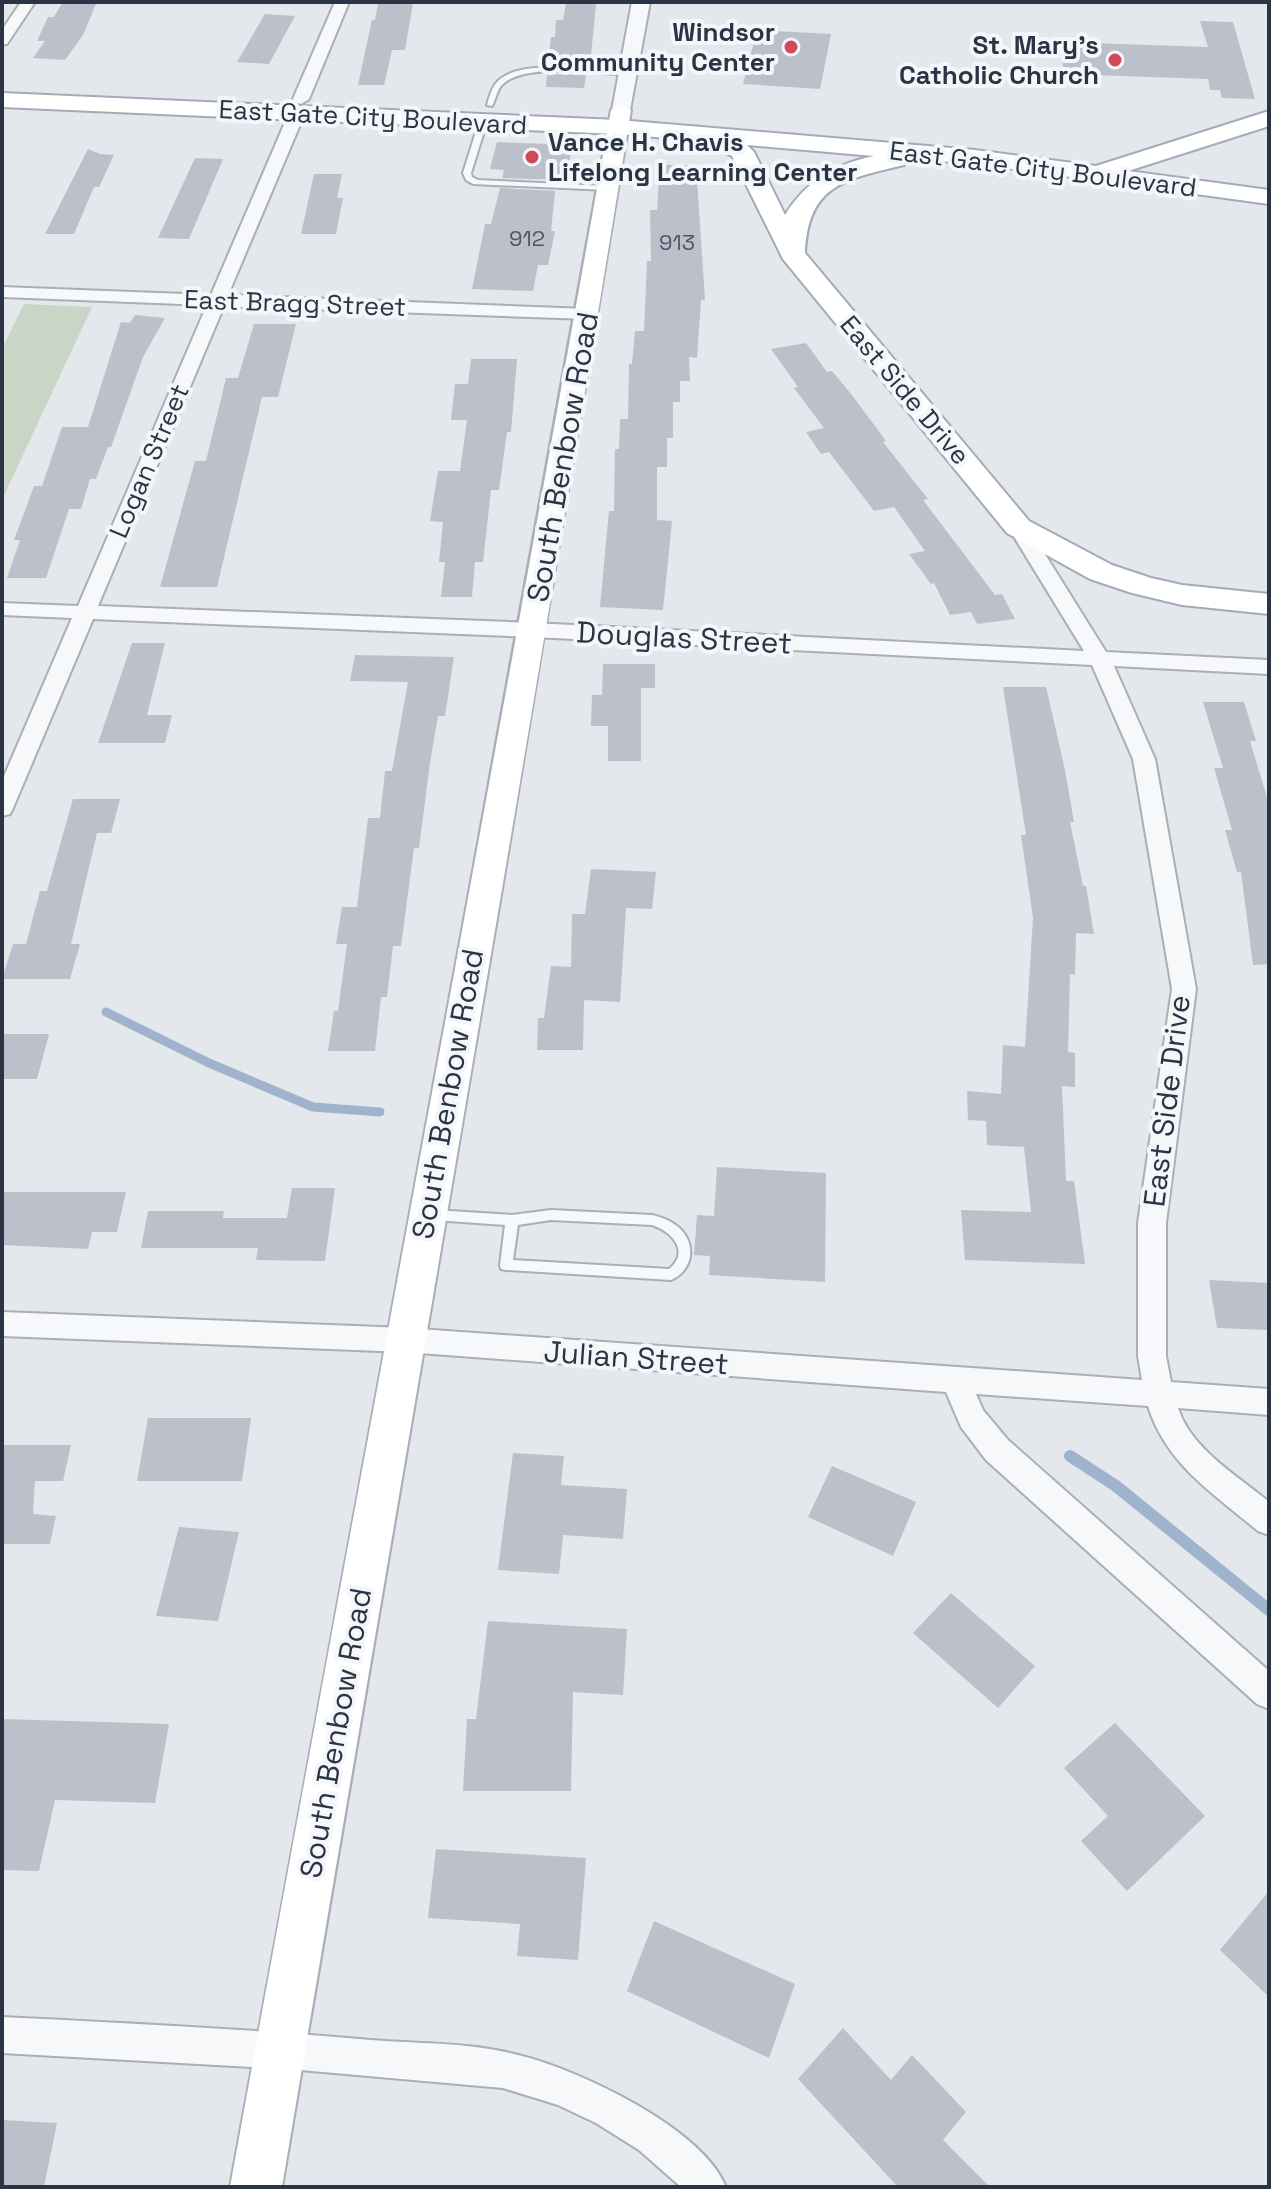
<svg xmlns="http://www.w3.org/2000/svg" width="1271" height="2189" font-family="'Space Grotesk',sans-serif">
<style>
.green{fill:#c9d6c5}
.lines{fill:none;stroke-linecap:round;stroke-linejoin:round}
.stream-far1{stroke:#9fb4cc;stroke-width:9}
.stream{stroke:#9fb4cc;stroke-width:12}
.building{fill:#bbc0ca}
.service-casing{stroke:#a9aeb7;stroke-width:4}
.minor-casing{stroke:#a9aeb7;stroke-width:4}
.tertiary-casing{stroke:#a9aeb7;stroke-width:4}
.secondary-casing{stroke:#a9aeb7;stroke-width:4}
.primary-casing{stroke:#a3abb8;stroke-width:4}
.service{fill:#f7f8fa;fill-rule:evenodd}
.minor{fill:#f7f8fa;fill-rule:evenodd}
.tertiary{fill:#f7f8fa;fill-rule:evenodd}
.secondary{fill:#fff;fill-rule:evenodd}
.primary{fill:#fff;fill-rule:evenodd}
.poi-dot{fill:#d1495b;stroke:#f4f6f9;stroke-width:3}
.labels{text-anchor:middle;stroke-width:8;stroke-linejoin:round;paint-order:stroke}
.far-number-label{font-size:22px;fill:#4f5766}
.far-poi-label{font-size:26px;font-weight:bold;fill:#2b3445;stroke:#f4f6f9;text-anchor:end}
.far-street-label{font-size:26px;fill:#2b3445;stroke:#f4f6f9}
.street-label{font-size:30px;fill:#2b3445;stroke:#f4f6f9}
</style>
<rect width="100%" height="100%" fill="#e4e7ec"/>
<polygon class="green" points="24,304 92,307 2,500 2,349"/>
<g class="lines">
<polyline class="stream-far1" points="106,1012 209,1063 313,1107 380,1112"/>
<polyline class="stream" points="1070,1456 1116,1486 1269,1610"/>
</g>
<g class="building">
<polygon points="62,3 96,4 83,35 65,60 33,58 45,41 37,41 48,17 54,17"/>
<polygon points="378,3 413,3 405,50 392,50 384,85 358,85 372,20 375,20"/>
<polygon points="566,3 596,4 590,66 548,64 551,37 555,37 556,20 563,20"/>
<polygon points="265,14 295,16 269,64 237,62"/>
<polygon points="1200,21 1233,22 1255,99 1222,98 1220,90 1210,90 1208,79 1064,74 1060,42 1208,47"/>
<polygon points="757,30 831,34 820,89 743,84"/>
<polygon points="547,74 586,75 584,88 546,87"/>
<polygon points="497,142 573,145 565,180 502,178 504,170 490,169"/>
<polygon points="88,149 100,154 114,155 99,187 94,187 74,234 45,234"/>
<polygon points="195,158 223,159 189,239 158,238"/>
<polygon points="660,165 696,165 705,300 701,300 697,358 689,357 690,381 680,381 680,402 673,402 673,438 667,438 667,467 657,467 657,520 672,521 663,610 600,607 609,511 614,511 615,449 619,449 620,419 628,419 629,364 632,364 635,331 644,331 647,261 651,261 650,210 657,210"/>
<polygon points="314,174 342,174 337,198 343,198 336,234 301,234"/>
<polygon points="500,188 555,191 551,231 555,231 548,265 538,265 533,291 472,289 485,224 491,224"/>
<polygon points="135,315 165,318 143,357 111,447 108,447 96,479 90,479 81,509 69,509 46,578 7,578 20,540 14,540 34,486 42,486 62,427 88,427 121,322 130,323"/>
<polygon points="254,324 296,324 278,397 262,397 217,587 160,587 195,461 206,461 226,378 238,378"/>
<polygon points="806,343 827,372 832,371 852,395 886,441 883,442 928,499 923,500 995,595 1002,594 1015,619 977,624 971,612 950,615 934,583 931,584 909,554 925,551 894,507 874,511 829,452 821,454 806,432 824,428 794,388 798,387 771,349"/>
<polygon points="471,359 517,359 511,432 507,432 499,490 491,490 483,562 475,562 472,597 441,597 445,562 439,562 443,522 430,521 438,471 460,471 467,420 451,420 455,384 468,384"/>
<polygon points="132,643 165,643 147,715 172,715 165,743 98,743"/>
<polygon points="355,655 454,657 445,716 438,716 430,763 419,848 414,848 401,946 393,946 387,997 381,997 375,1051 328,1051 334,1011 338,1011 347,944 336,944 342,907 357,907 368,818 380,818 385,771 392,771 408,682 350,681"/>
<polygon points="603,664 655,664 655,688 641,688 641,761 608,761 608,726 591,726 592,695 602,695"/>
<polygon points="1003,687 1046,687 1065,770 1074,822 1070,822 1083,886 1086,886 1094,934 1076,933 1075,975 1070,974 1068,1052 1075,1053 1075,1087 1062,1086 1066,1181 1074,1181 1085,1264 965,1260 961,1210 1031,1212 1024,1147 987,1145 986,1121 968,1120 967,1091 1001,1094 1003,1045 1025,1047 1033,918 1021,835 1026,835"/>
<polygon points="1203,702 1244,702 1256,741 1250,741 1269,804 1269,964 1253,965 1241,872 1237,872 1225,830 1232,830 1214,768 1223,768"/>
<polygon points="73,799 120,799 111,833 97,833 71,944 80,944 70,979 2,979 13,944 26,944 40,891 47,891"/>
<polygon points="591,869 656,872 652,909 626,908 620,1002 584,1000 583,1050 537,1050 538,1018 544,1018 551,966 571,967 572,914 585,914"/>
<polygon points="2,1034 49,1034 37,1079 2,1079"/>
<polygon points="717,1167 826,1173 825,1282 709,1275 710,1256 694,1255 697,1215 714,1216"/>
<polygon points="292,1188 335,1188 325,1261 256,1260 258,1248 141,1248 148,1211 224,1211 223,1218 287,1218"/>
<polygon points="2,1192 126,1192 117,1232 92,1232 88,1249 2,1245"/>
<polygon points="1209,1280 1269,1283 1269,1330 1217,1328"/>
<polygon points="148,1418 251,1418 242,1481 137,1481"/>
<polygon points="2,1445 71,1445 63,1481 35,1481 33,1514 56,1516 50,1544 2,1544"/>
<polygon points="513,1453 564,1456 561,1485 627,1489 623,1539 563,1535 559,1574 498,1570"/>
<polygon points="832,1466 916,1502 893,1556 808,1517"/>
<polygon points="179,1527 239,1532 218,1621 156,1616"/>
<polygon points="951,1593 1035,1666 998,1708 913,1633"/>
<polygon points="488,1621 627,1629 623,1695 573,1692 571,1791 463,1791 467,1719 476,1719"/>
<polygon points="2,1719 169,1724 155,1803 55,1800 39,1871 2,1870"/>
<polygon points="1115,1723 1205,1816 1127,1891 1081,1841 1108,1816 1064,1768"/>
<polygon points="436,1849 586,1858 578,1960 517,1956 520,1924 428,1918"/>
<polygon points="1269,1891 1269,1997 1220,1950"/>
<polygon points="654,1921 795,1984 769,2058 627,1991"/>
<polygon points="843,2028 891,2080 912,2055 966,2112 943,2140 990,2187 898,2187 798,2079"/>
<polygon points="2,2120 57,2123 44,2187 2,2187"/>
</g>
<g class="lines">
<defs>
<g id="service">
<path d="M562,67l66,4 3,2 -3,2c-29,-2 -103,-12 -125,9 -6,5 -7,15 -11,22l-5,-1c2,-8 5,-18 11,-24 16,-15 44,-13 64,-14z"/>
<polygon points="483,120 487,122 471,173 472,177 478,180 607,186 611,188 607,190 473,184 466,180 463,173 479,122"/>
<path d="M434,1210l78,5 39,-5 101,5c9,2 17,5 25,11 20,16 17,44 -6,54l-165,-10 -5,-1 -1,-4 5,-40 -71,-5 -4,-1 -2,-4 2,-4zM551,1220l101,5c21,7 38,27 17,44l-156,-9 5,-35z"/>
</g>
<g id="minor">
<polygon points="21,2 35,2 7,44 2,45 2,30"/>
<polygon points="335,2 349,2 309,99 301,104 296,102 293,99"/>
<path d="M297,108l8,5 -77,182 360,14 9,5 -9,5 -364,-13 -126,300 435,17 551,28 -76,-124 10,-6 10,6 78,125 163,8v14l-155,-8 41,93 41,230 -30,234v133l5,26 98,7v26l-91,-7c13,41 60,68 91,94v33l-11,-4c-45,-38 -92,-67 -110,-125l-172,-12 7,16 25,30 261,231v38l-12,-5 -271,-244 -25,-33 -15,-35 -541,-40 -403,-16v-24l403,16 737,52 -4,-24v-133l34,-234 -39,-230 -41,-94 -559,-28 -440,-18 -80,189 -3,6 -8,2v-35l70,-163 -70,-3v-12l76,3 129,-301 -205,-8v-10l209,8 78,-182z"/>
<path d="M2,2017c123,6 246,12 369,23 50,4 102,2 151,16 59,15 180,72 204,131h-45l-42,-37 -43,-27 -38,-18 -55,-17 -214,-19 -287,-16z"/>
</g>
<polygon id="tertiary" points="632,2 650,2 630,110 621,116 612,110"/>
<path id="secondary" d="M621,104l10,6c-112,693 -233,1385 -349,2077h-52c126,-692 258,-1384 381,-2077z"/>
<path id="primary" d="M2,93l616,27 357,30 121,16 173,-55v15l-141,45 141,19v14l-294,-40 -69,-6 -2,7c-58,14 -96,19 -99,88l224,268 83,44 39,13 31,7 87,9v20l-87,-9 -50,-12 -42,-14 -83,-46 -224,-274 -51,-103 -28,-15 -86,-7 -616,-27zM747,145l127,11c-39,8 -68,25 -89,59l-31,-63z"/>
</defs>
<use href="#service" class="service-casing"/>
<use href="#minor" class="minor-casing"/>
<use href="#tertiary" class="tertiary-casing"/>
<use href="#secondary" class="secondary-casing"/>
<use href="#primary" class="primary-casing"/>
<use href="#service" class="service"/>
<use href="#minor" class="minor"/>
<use href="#tertiary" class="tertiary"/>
<use href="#secondary" class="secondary"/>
<use href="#primary" class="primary"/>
</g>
<g class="poi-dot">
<circle cx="791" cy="47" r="8"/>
<circle cx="1115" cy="60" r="8"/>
<circle cx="532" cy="157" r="8"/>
</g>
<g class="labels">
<g class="far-number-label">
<text x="527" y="246">912</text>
<text x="677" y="250">913</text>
</g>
<g class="far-poi-label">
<text x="775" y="41">Windsor<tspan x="775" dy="30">Community Center</tspan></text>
<text x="1099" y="54">St. Mary's<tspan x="1099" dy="30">Catholic Church</tspan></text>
<text x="548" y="151" text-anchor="start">Vance H. Chavis<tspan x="548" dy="30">Lifelong Learning Center</tspan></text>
</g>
<g class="far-street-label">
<text transform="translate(373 117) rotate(3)" y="9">East Gate City Boulevard</text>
<text transform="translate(1043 169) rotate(7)" y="9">East Gate City Boulevard</text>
<text transform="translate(295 303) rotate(2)" y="9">East Bragg Street</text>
<text transform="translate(905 390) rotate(50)" y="9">East Side Drive</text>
<text transform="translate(149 461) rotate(-67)" y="9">Logan Street</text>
</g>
<g class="street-label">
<text transform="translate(563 457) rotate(-80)" y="10">South Benbow Road</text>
<text transform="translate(684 638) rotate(3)" y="10">Douglas Street</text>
<text transform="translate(448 1094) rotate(-80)" y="10">South Benbow Road</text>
<text transform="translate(1167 1101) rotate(-83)" y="10">East Side Drive</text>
<text transform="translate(636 1358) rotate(4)" y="10">Julian Street</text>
<text transform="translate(336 1733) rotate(-80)" y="10">South Benbow Road</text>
</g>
</g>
<rect width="1271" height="2189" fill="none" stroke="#2b3445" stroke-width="8"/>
</svg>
